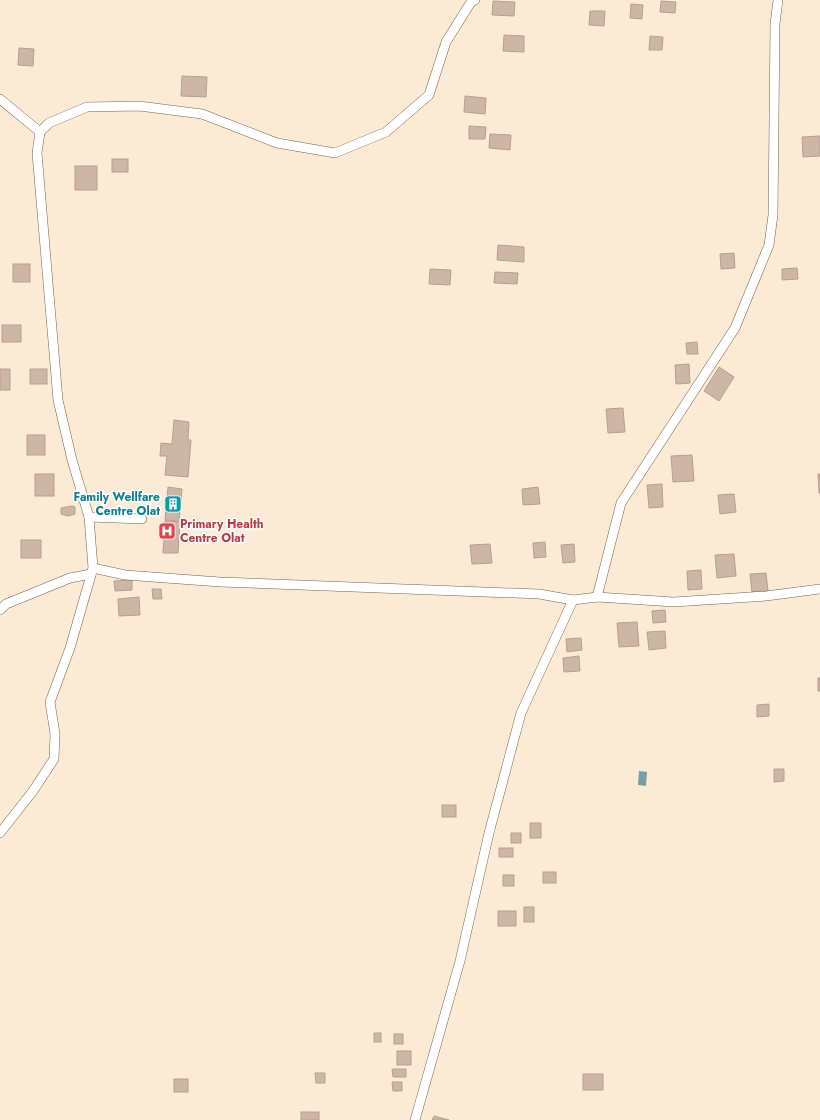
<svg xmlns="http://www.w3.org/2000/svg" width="820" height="1120" font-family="Jost,sans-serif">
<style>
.water{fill:#789da5}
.building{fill:#ceb6a7;stroke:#b79f90}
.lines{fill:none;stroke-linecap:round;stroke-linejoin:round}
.minor-casing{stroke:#72624f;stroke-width:10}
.minor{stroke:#fff;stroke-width:9}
.labels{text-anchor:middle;stroke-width:3;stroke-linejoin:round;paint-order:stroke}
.culture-label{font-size:12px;font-weight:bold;fill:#0d838f;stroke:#fff;text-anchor:end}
.health-label{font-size:12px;font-weight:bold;fill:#be3a42;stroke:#fff;text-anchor:start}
</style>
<rect width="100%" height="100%" fill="#fcebd4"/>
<polygon class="water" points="639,771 647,772 646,786 638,785"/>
<g class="building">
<polygon points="493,1 515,2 514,16 492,15"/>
<polygon points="661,1 676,2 675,13 660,12"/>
<polygon points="631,4 643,5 642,19 630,18"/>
<polygon points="590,11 605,11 604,26 589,25"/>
<polygon points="504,35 524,36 524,52 503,51"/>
<polygon points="650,36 663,37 662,50 649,50"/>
<polygon points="19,48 34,49 33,66 18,65"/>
<polygon points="182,76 207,77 206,97 181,96"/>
<polygon points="465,96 486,98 485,114 464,112"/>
<polygon points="469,126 486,127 485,139 469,139"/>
<polygon points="490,134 511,135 510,150 489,148"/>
<polygon points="820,136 820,156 803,157 802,137"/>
<rect x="112" y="159" width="16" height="13"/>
<rect x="75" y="166" width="22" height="24"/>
<polygon points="498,245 524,247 524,262 497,260"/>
<polygon points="734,253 735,268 721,269 720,254"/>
<rect x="13" y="264" width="17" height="18"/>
<polygon points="797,268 798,279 782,280 782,269"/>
<polygon points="430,269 451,270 450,285 429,284"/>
<polygon points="495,272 518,273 517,284 494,283"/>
<rect x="2" y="325" width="19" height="17"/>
<polygon points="697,342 698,354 687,354 686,343"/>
<polygon points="689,364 690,383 676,384 675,365"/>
<polygon points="719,367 734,377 719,401 704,391"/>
<rect x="0" y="369" width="10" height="21"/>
<rect x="30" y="369" width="17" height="15"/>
<polygon points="623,408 625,432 608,433 606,409"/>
<polygon points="174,420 189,422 188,440 191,440 188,477 165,475 167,456 160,456 161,443 172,444"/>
<rect x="27" y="435" width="18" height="20"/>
<polygon points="692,455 694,481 673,482 671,456"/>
<rect x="35" y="474" width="19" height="22"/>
<polygon points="818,474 820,474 820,493 819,493"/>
<polygon points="662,484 663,507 649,508 647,485"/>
<polygon points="168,487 182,489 179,521 165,520"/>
<polygon points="538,487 540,504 523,505 522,489"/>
<polygon points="734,494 736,512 720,514 718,495"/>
<polygon points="72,506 75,507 75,514 68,516 61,514 61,508"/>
<polygon points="165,521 180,522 178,553 163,553"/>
<rect x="21" y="540" width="20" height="18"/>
<polygon points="545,542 546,557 534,558 533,543"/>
<polygon points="490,544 492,563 472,564 470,545"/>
<polygon points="574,544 575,562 563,563 561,545"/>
<polygon points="734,554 736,576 717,578 715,555"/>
<polygon points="701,570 702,589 688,590 687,571"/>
<polygon points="766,573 768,591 752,592 750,574"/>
<polygon points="132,580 132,590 115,591 114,581"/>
<polygon points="152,589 161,589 162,599 153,599"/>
<polygon points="139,597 140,615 119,616 118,599"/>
<polygon points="665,610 666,622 653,623 652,611"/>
<polygon points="637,622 639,646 619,647 617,623"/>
<polygon points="665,631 666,648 649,650 647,632"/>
<polygon points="581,638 582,650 567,652 566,639"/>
<polygon points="579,656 580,671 564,672 563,658"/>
<rect x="818" y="678" width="2" height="13"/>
<polygon points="769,704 769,716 757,717 757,705"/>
<polygon points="774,769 784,769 784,781 774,782"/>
<rect x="442" y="805" width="14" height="12"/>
<rect x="530" y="823" width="11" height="15"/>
<rect x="511" y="833" width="10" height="10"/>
<rect x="499" y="848" width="14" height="9"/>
<rect x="543" y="872" width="13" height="11"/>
<rect x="503" y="875" width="11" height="11"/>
<rect x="524" y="907" width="10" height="15"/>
<rect x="498" y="911" width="18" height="15"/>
<rect x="374" y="1033" width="7" height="9"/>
<rect x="394" y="1034" width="9" height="10"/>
<rect x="397" y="1051" width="14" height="14"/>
<polygon points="392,1069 406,1069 406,1077 393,1077"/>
<polygon points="315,1073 325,1073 325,1083 316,1083"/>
<rect x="583" y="1074" width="20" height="16"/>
<rect x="174" y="1079" width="14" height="13"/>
<polygon points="392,1082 402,1082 402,1091 393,1091"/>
<rect x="301" y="1112" width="18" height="8"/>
<polygon points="434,1116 449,1120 432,1120"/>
</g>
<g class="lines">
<defs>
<g id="minor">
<polyline points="0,99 40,132"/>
<polyline points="89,517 142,519"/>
<polyline points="93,568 125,575 220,582 539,594 573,600 597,597 674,602 766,596 820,589"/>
<polyline points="597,597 621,503 735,328 769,245 773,215 775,24 778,0"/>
<polyline points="0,610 6,604 70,578 91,574"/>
<polyline points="0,833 33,791 54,759 55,734 50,702 70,648 93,568 89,517 72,460 58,400 37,153 40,132 49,123 87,107 139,106 202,114 277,143 335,153 386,132 429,95 446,42 471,2 475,0"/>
<polyline points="415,1120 460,961 489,833 521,713 573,600"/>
</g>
</defs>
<use href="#minor" class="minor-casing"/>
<use href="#minor" class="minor"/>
</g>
<defs>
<symbol id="building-square" viewBox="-11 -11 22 22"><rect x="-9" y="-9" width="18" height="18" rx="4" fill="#0f9aa8" stroke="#fff"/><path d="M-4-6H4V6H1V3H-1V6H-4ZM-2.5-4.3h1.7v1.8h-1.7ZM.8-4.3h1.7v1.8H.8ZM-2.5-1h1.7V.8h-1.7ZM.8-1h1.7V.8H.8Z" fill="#fff"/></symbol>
<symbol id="hospital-square" viewBox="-11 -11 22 22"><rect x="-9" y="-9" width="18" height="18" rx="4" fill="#e0444e" stroke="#fff"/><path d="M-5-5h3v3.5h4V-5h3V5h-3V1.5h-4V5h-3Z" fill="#fff"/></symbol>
</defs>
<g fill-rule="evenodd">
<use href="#building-square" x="163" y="494" width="20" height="20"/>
<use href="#hospital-square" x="157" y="521" width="20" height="20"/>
</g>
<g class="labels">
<g class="culture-label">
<text x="160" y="501">Family Wellfare<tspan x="160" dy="14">Centre Olat</tspan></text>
</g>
<g class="health-label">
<text x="180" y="528">Primary Health<tspan x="180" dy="14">Centre Olat</tspan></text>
</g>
</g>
</svg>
